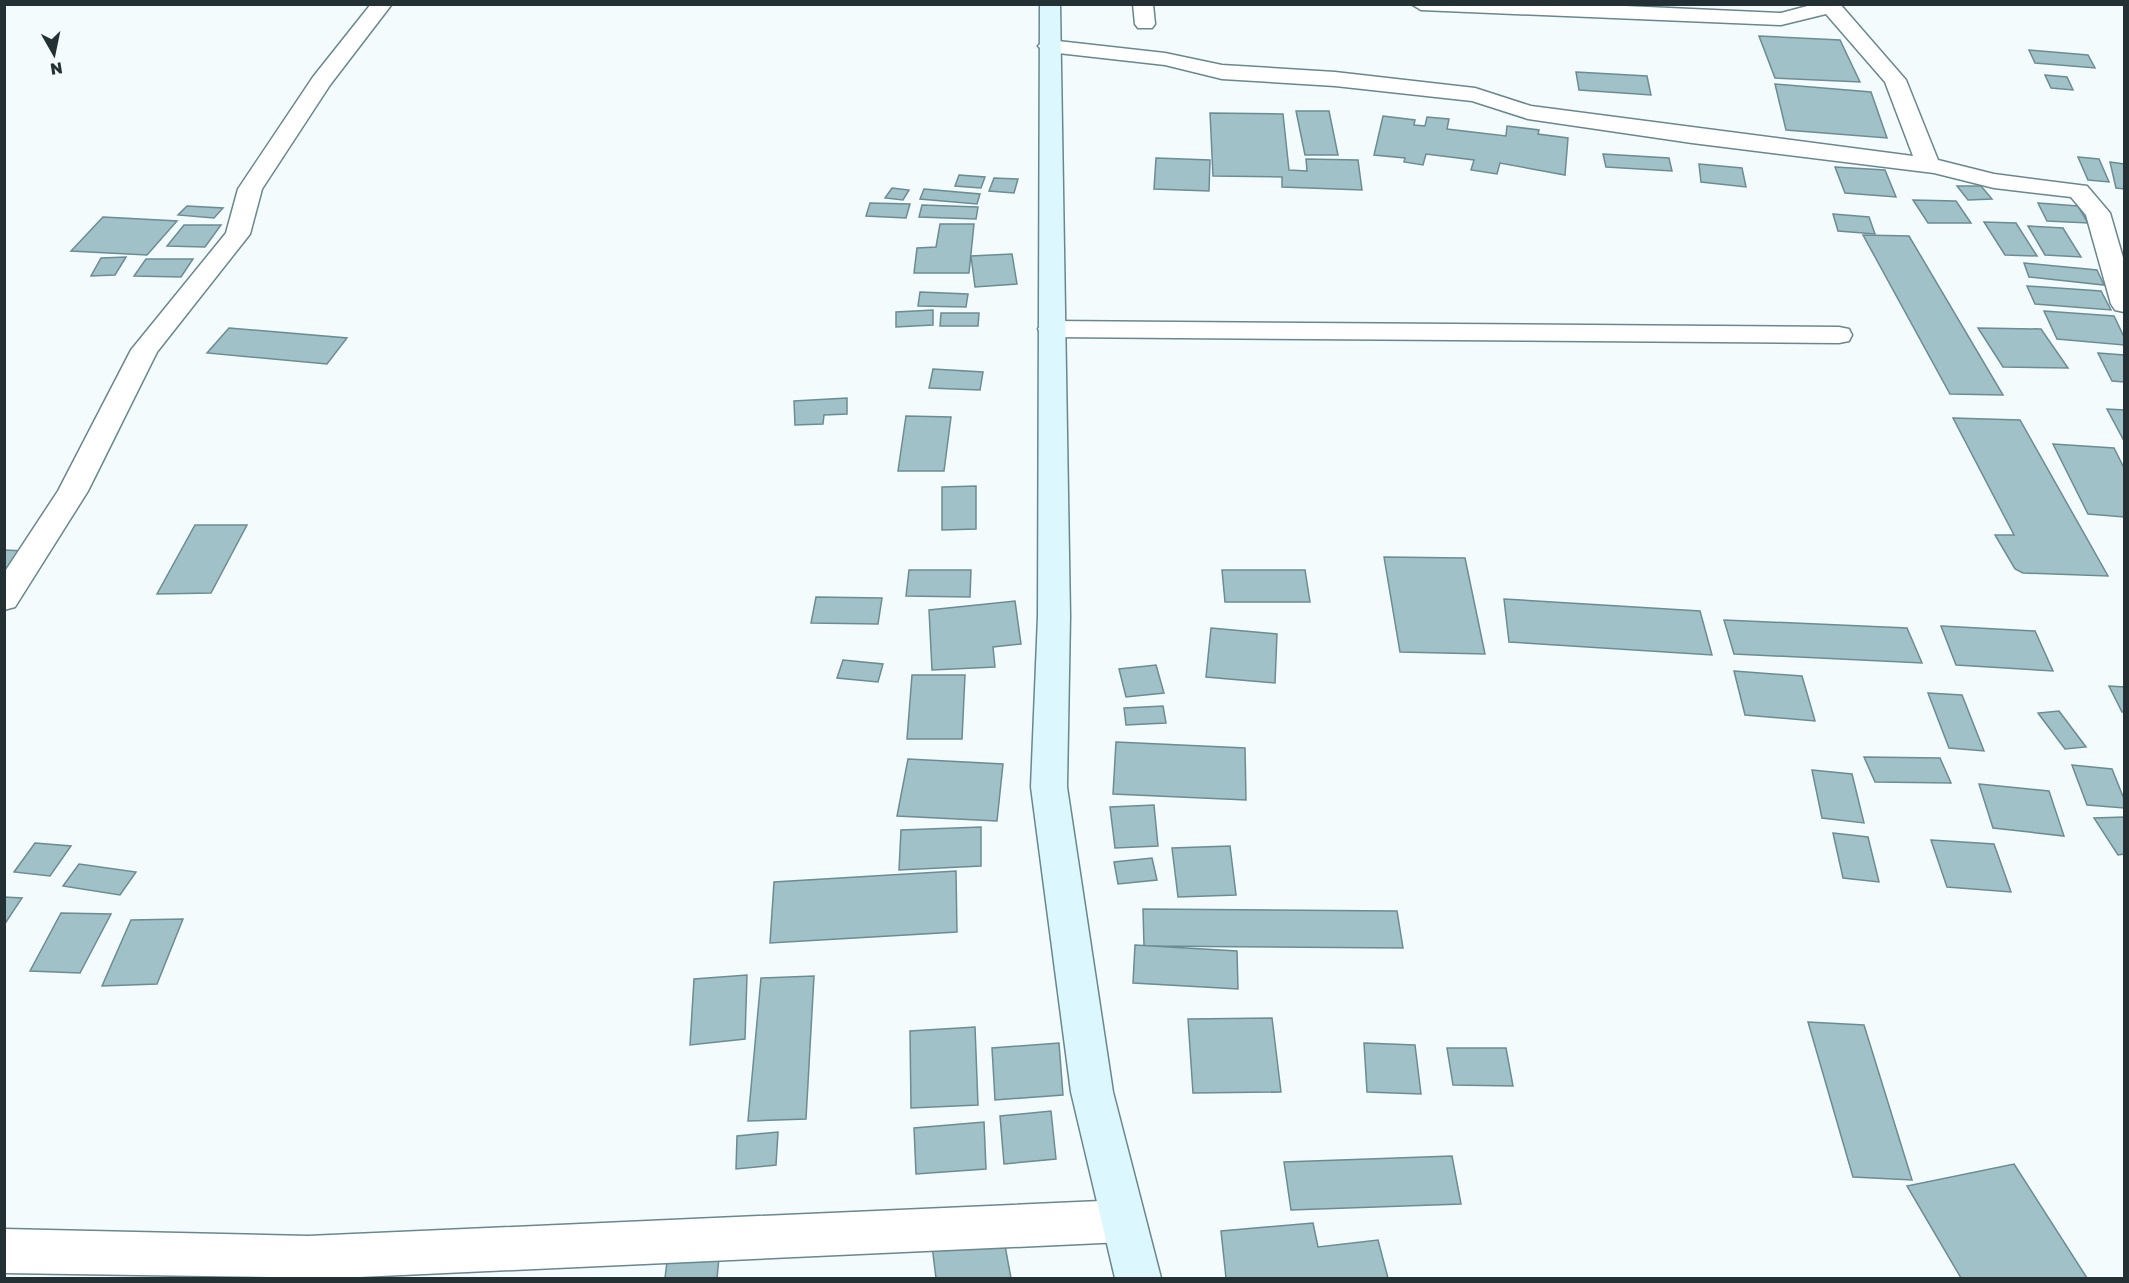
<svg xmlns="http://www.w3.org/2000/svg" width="2129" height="1283" font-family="'Golos Text',sans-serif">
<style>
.building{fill:#a0c1c8;stroke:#6c8c93;stroke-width:1.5}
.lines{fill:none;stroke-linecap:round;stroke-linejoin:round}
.minor-casing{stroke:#68878e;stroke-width:3}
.secondary-casing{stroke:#68878e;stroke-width:3}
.minor{fill:#fff;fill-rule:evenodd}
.secondary{fill:#dcf7fd;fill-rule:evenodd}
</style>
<rect width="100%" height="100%" fill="#f4fbfd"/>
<g class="building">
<polygon points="1759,36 1840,40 1860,82 1775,78"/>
<polygon points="2029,50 2088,55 2095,68 2035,63"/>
<polygon points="1576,72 1647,76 1651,95 1579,90"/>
<polygon points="2045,75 2067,77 2073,90 2051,88"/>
<polygon points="1775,84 1871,92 1887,138 1786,130"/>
<polygon points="1296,111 1329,111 1338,155 1305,155"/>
<polygon points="1210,113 1283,114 1289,170 1307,171 1306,159 1358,160 1362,190 1282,187 1282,177 1213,176"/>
<polygon points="1383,116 1415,120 1414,125 1425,126 1427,117 1449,119 1447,129 1506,136 1507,126 1539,130 1538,134 1568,138 1565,175 1500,163 1497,174 1471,170 1474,160 1426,154 1423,165 1404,162 1405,158 1374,155"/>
<polygon points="1603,154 1669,158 1672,171 1606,167"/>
<polygon points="2078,157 2099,159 2109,182 2088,180"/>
<polygon points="1156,158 1210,160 1209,191 1154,189"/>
<polygon points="2110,162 2124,164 2124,189 2116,188"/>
<polygon points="1699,164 1742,168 1746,187 1701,182"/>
<polygon points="1835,167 1885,170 1896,197 1845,193"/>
<polygon points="959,175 985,177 981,188 955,186"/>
<polygon points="994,178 1018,179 1014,193 989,191"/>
<polygon points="1957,186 1981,186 1992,199 1968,200"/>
<polygon points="892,188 909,190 903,200 885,198"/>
<polygon points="924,189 980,194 977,204 920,199"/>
<polygon points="1913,200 1956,201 1971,223 1928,223"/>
<polygon points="870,203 910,204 906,218 866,216"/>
<polygon points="2038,203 2078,206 2088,223 2047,221"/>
<polygon points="922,205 978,207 976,219 919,217"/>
<polygon points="187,206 223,208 214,218 178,215"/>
<polygon points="1833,214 1869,217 1875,234 1838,231"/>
<polygon points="103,217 177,221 147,255 71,251"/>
<polygon points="1984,222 2016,223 2037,256 2005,255"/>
<polygon points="940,224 974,224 969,273 914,273 917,248 936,247"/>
<polygon points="184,225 221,225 205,247 167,246"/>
<polygon points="2028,226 2063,228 2081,257 2045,255"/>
<polygon points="1863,235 1909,236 2003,395 1950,394"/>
<polygon points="1012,254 1017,284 975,287 971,256"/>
<polygon points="126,257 115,275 91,276 101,258"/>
<polygon points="146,259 193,259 181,277 134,276"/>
<polygon points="2024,263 2097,270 2104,285 2029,277"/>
<polygon points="2027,286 2101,291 2111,310 2035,304"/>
<polygon points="920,292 968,294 966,307 918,306"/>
<polygon points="933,310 933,325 896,327 896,312"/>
<polygon points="2044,311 2114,316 2124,337 2124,345 2057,339"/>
<polygon points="941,313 979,313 978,326 940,326"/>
<polygon points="229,328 347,338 327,364 207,353"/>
<polygon points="1978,328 2041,329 2068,368 2003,367"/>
<polygon points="2098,353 2124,355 2124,382 2112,381"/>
<polygon points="933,369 983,372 980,390 929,388"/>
<polygon points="847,398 847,414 824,415 823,424 795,425 794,401"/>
<polygon points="2107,409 2124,410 2124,441"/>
<polygon points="906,416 951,417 944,471 898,471"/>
<polygon points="1953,418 2020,420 2108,576 2023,573 2015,569 1995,535 2014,535"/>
<polygon points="2053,444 2114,448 2124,468 2124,517 2088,514"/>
<polygon points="976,486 976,529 942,530 942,487"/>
<polygon points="195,525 247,525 211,593 157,594"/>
<polygon points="4,550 25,551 4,575"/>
<polygon points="1384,557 1465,558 1485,654 1400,652"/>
<polygon points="909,570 971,570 970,597 906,596"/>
<polygon points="1222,570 1305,570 1310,602 1225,602"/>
<polygon points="816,597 882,598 878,624 811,623"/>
<polygon points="1504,599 1700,611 1712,655 1509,642"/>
<polygon points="1015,601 1021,644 993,647 995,667 932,670 929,610"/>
<polygon points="1724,620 1907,628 1922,663 1734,654"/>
<polygon points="1941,626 2035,631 2053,671 1956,665"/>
<polygon points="1211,628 1277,634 1275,683 1206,677"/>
<polygon points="843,660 883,664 878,682 837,678"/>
<polygon points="1156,665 1164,693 1126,697 1119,669"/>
<polygon points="1734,671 1802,676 1815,721 1745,715"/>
<polygon points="912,675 965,675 962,739 907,739"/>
<polygon points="2109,686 2124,687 2124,712 2122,712"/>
<polygon points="1928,693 1962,695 1984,751 1949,748"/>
<polygon points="1163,706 1166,723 1126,725 1124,708"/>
<polygon points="2059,711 2086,747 2065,749 2038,713"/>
<polygon points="1116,742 1245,748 1246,800 1113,794"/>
<polygon points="1864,757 1940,758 1951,783 1875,782"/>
<polygon points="908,759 1003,764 997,821 897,816"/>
<polygon points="2072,765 2112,769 2124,799 2124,808 2087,805"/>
<polygon points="1812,770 1852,774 1864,823 1822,818"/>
<polygon points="1979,784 2049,791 2064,836 1993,828"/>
<polygon points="1154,805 1158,846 1115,848 1110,807"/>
<polygon points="2124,817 2124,854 2118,855 2094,818"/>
<polygon points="981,827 981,866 899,870 901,830"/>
<polygon points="1833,833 1868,837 1879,882 1843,878"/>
<polygon points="1931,840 1994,844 2011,892 1947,887"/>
<polygon points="35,843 71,846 50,876 14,872"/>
<polygon points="1230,846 1236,895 1178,897 1172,848"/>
<polygon points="1152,858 1157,880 1118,884 1114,862"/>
<polygon points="79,864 136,872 120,895 63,886"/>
<polygon points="956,871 957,932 770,943 774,882"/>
<polygon points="4,897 22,898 4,925"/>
<polygon points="1143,909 1397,911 1403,948 1144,946"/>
<polygon points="61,913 111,914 80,973 30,971"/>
<polygon points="183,919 157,984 102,986 131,920"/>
<polygon points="1135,945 1237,951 1238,989 1133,983"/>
<polygon points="747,975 745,1039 690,1045 694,979"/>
<polygon points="814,976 806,1119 748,1121 761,978"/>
<polygon points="1272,1018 1281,1092 1193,1093 1188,1019"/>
<polygon points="1808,1022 1864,1025 1912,1180 1853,1177"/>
<polygon points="975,1027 978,1105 911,1108 910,1031"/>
<polygon points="1059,1043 1063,1095 995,1100 992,1048"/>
<polygon points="1364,1043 1415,1045 1421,1094 1367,1092"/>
<polygon points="1447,1048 1506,1048 1513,1086 1453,1085"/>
<polygon points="1051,1111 1056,1159 1004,1164 1000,1116"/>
<polygon points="984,1122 986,1169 916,1174 914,1128"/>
<polygon points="778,1132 776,1165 736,1169 737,1136"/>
<polygon points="1452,1156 1461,1204 1291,1210 1284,1162"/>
<polygon points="2014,1164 2087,1278 1961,1278 1907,1186"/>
<polygon points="1313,1223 1318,1247 1378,1240 1388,1278 1226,1278 1221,1231"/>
<polygon points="1003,1235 1011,1278 936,1278 932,1246"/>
<polygon points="719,1258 717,1278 665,1278 667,1262"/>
</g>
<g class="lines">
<defs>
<g id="minor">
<polygon points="371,4 392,4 330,85 262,189 250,234 157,352 88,491 15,607 4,610 4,573 58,491 131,350 226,233 238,189 313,77"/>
<polygon points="1133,4 1153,4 1155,24 1152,28 1138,28 1135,24"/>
<polygon points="1411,4 1581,4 1781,13 1815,4 1840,4 1906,80 1938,160 1994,174 2087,186 2110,213 2124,261 2124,312 2115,310 2111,304 2086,215 2071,197 1994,188 1934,173 1692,143 1528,119 1472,101 1335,86 1222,79 1165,65 1049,52 1042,50 1038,46 1042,42 1049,40 1165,53 1222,65 1335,72 1475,88 1531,106 1913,156 1885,82 1826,14 1781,25 1421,10"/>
<polygon points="1051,321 1839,327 1849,329 1852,335 1849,341 1839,343 1051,337 1042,335 1038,329 1042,323"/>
<polygon points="1123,1200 1139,1206 1145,1221 1139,1236 1123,1242 338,1278 4,1273 4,1229 308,1236"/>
</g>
<polygon id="secondary" points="1040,4 1060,4 1070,616 1067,787 1113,1092 1161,1278 1115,1278 1071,1092 1031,787 1038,616"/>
</defs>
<use href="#minor" class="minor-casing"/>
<use href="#secondary" class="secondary-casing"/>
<use href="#minor" class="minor"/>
<use href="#secondary" class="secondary"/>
</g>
<rect width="2129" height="1283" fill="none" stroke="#233134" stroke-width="12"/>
<g transform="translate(54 54) rotate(171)" stroke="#f4fbfd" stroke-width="4.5" paint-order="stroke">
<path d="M0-4.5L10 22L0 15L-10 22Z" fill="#233134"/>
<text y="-9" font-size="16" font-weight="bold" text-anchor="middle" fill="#233134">N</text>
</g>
</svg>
